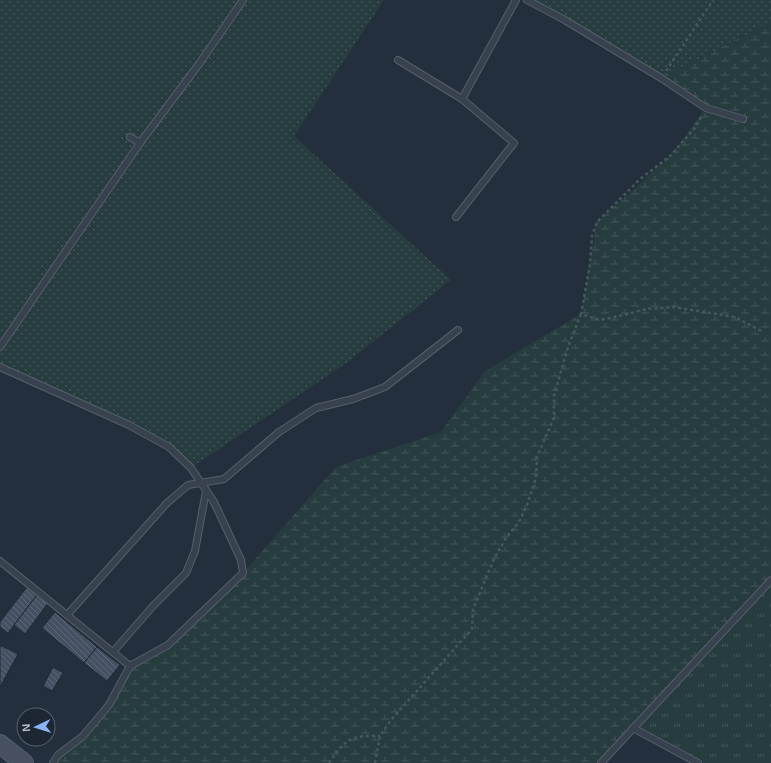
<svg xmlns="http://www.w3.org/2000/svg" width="771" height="763" font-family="Arial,sans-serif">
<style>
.grass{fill:url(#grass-dots)}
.wetland{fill:url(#wetland-marsh)}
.park{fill:url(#park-tufts)}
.building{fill:url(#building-back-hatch);stroke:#1f2835}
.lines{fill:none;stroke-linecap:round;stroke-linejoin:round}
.lane-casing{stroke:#565f6c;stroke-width:8}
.secondary-casing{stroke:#565f6c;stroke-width:20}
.path{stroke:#44595c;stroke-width:2.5;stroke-dasharray:3 3;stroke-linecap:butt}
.lane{stroke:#38414e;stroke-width:6}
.secondary{stroke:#465061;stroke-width:18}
</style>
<defs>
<pattern id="grass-dots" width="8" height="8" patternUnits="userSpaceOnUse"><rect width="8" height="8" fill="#263c3f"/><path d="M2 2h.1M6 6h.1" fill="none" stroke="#435659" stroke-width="1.8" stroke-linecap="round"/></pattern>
<pattern id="wetland-marsh" width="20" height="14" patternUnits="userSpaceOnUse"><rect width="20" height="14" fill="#263c3f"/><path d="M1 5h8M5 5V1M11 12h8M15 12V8" fill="none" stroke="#435659"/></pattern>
<pattern id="park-tufts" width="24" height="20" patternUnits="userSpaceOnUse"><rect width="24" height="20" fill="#263c3f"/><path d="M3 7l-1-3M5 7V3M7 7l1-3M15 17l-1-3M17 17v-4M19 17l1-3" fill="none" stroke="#435659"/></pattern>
<pattern id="building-back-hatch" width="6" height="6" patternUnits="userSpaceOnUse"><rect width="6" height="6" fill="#455162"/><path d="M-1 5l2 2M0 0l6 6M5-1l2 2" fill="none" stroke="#5d6877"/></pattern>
</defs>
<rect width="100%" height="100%" fill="#242f3e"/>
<g class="grass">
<polygon points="0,0 384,0 294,136 451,280 345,364 191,468 152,437 0,367"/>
<polygon points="527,0 771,0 771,22 661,78"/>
</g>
<polygon class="wetland" points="771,22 771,580 601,763 55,763 82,737 130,666 168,645 243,573 336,467 441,432 485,371 581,314 597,222 670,156 706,108 661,78"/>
<polygon class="park" points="771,580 771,763 698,763 633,728"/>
<g class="building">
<polygon points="27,587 37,595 8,633 0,627 0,622"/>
<polygon points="37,595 48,603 25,634 14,625"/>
<polygon points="55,612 97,647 84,663 42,628"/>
<polygon points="0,645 18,654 0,687"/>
<polygon points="97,647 120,665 107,681 84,663"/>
<polygon points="53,667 63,673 52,691 43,686"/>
</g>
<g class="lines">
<defs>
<g id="lane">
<polyline points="527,0 563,19 661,78 706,108 743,119"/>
<polyline points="398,60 462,99 514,143 456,217"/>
<polyline points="462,99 516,0"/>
<polyline points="130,137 140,143"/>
<polyline points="0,347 140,143 199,64 243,0"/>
<polyline points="0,367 129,425 169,447 191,468 214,502 241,560 243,573 168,645 130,666 109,705 82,737 58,755 53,763"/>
<polyline points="0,561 130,666"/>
<polyline points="67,615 167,503 188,485 224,479 279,432 316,408 353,399 385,387 458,330"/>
<polyline points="113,652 153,606 186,573 195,551 206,491"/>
<polyline points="633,728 698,763"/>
<polyline points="601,763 771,580"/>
</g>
<polyline id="secondary" points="0,744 24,763"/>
</defs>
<use href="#lane" class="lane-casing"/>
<use href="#secondary" class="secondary-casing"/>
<g class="path">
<polyline points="666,71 713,0"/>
<polyline points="701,117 694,129 670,156 640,179 597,222 592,236 590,264 581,314 600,320 624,315 646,309 673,307 735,317 763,332"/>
<path d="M329,763c16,-24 22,-28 51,-27"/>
<polyline points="375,763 380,736 391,720 472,629 473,609 494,559 506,538 519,522 527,505 536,478 537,457 554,418 554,396 568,347 581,314"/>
</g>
<use href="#lane" class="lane"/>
<use href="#secondary" class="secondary"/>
</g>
<g transform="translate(36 727) rotate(266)"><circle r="19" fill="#1d2633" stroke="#59626f"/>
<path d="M0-3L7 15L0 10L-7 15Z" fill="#8ab4f8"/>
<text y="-6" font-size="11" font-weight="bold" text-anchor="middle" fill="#b4bcc9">N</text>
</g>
</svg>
